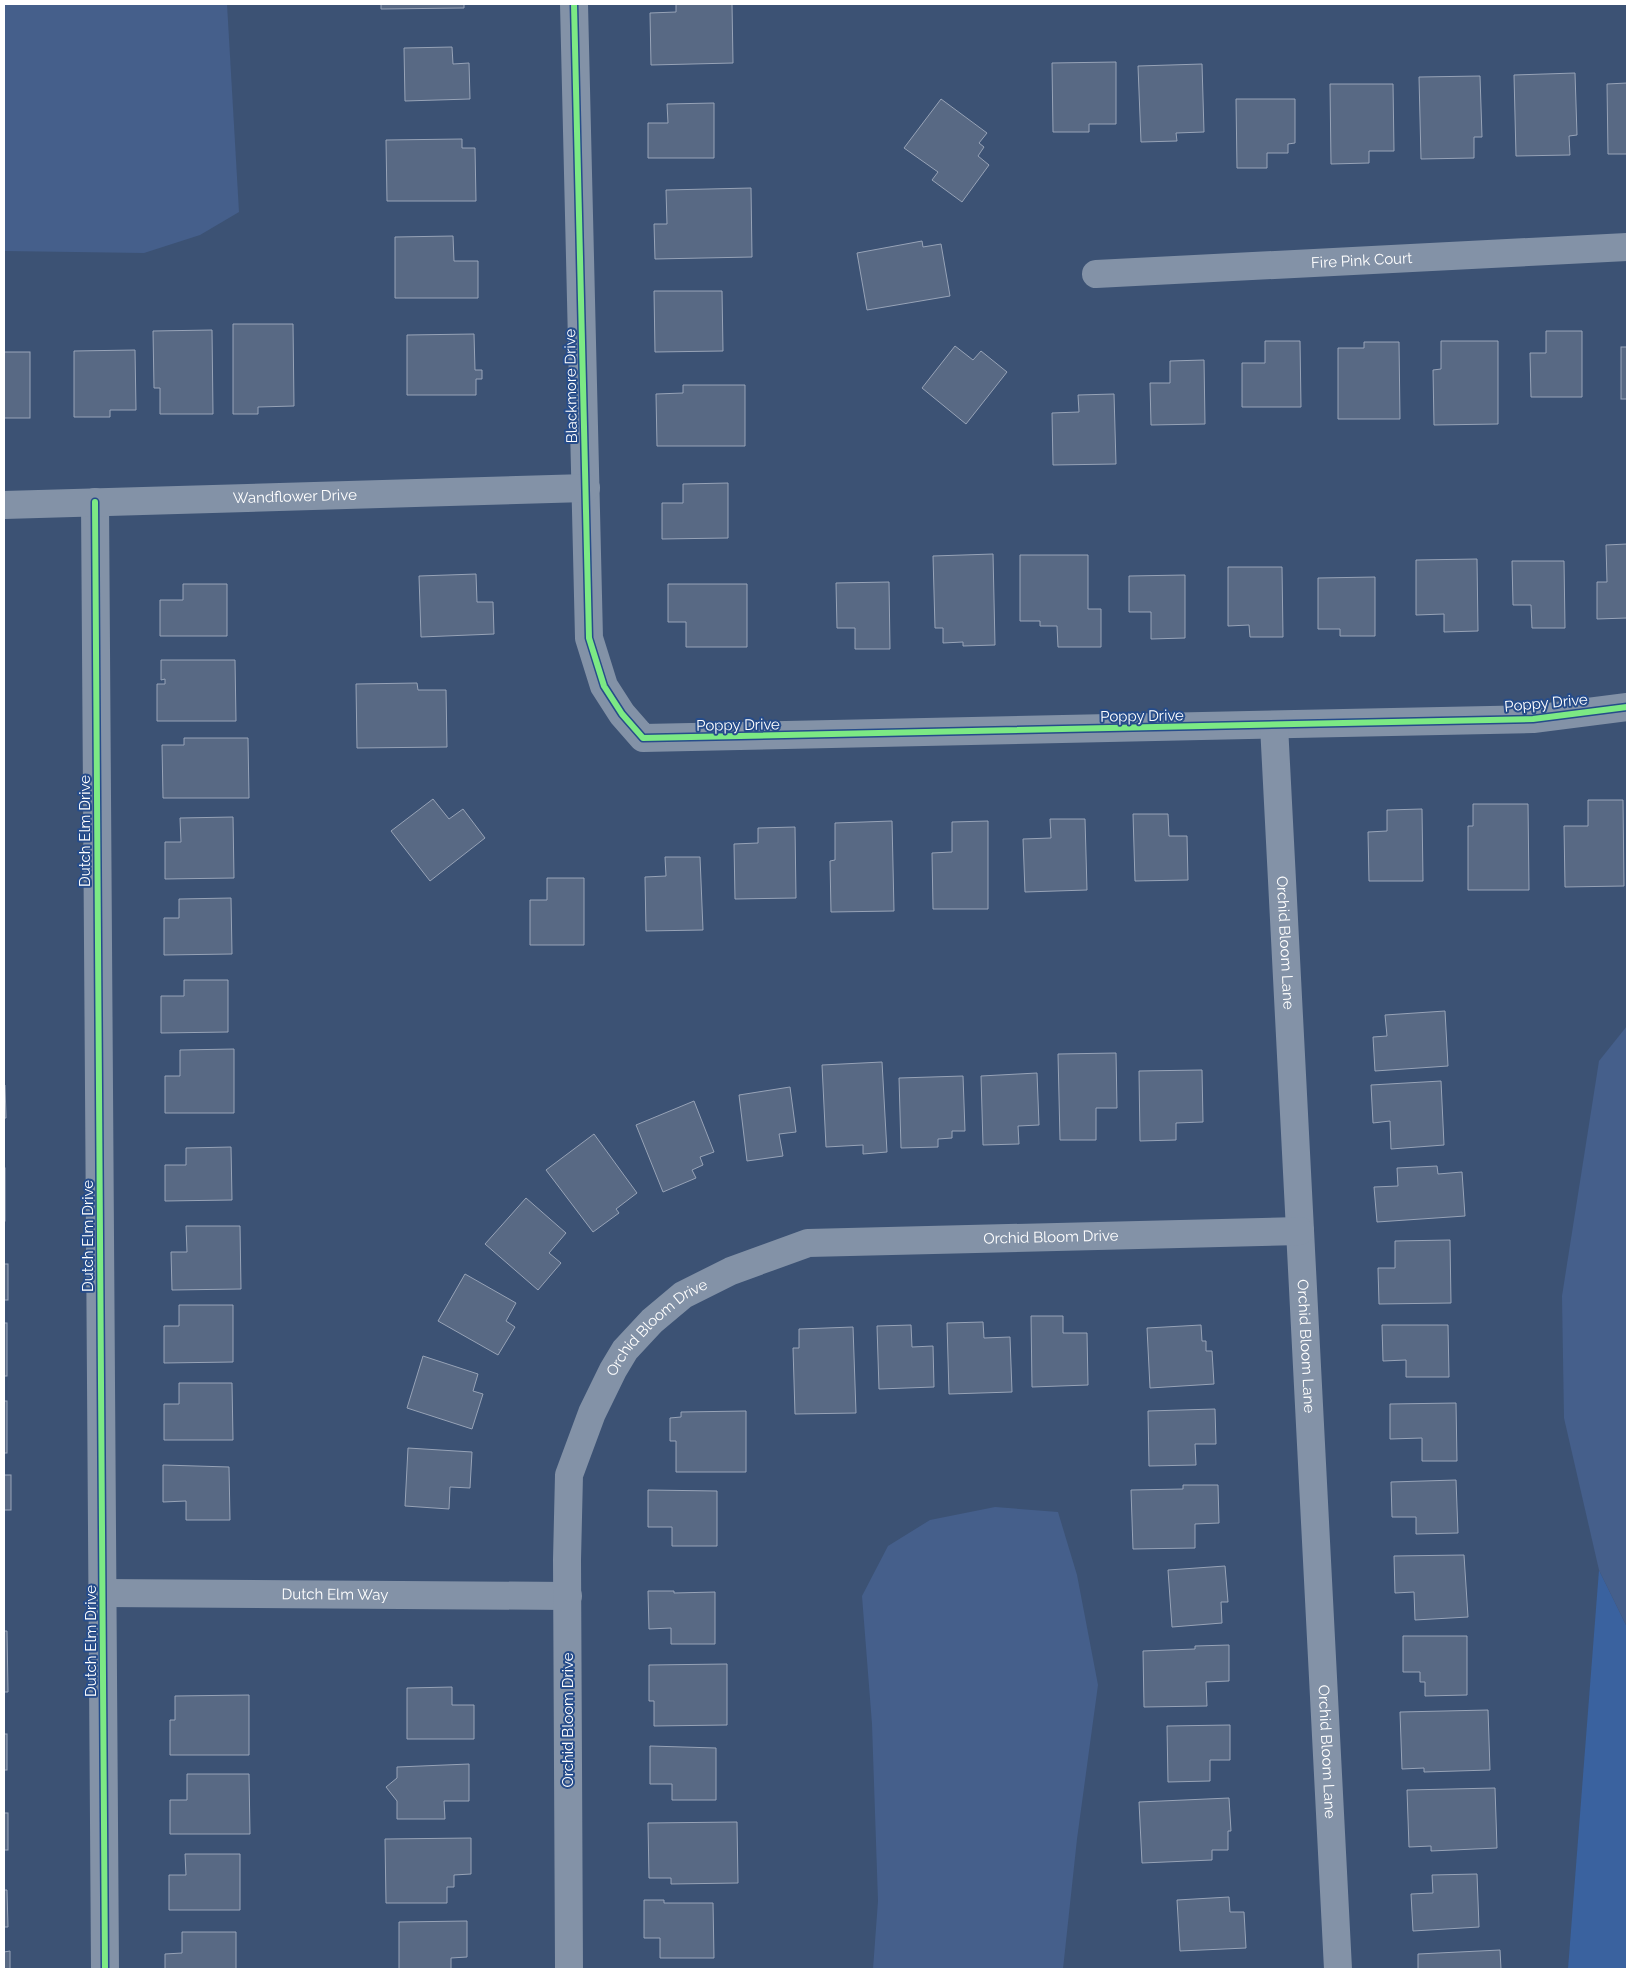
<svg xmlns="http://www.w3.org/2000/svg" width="1631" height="1973" font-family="Raleway,sans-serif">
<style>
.green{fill:#3a629f}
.water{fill:#455f8b}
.building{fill:#586984;stroke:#97a3b7}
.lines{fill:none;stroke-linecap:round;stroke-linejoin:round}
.minor{stroke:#8392a7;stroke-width:28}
.cycleway-casing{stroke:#264c8a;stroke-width:9}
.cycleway{stroke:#7ce984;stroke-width:6}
.labels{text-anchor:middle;stroke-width:4;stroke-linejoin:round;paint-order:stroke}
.street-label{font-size:15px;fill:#fff;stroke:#264c8a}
</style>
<rect width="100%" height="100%" fill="#3c5274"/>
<polygon class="green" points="1599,1570 1627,1627 1627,1969 1568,1969"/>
<g class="water">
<polygon points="4,4 227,4 239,212 200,235 144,253 4,251"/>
<polygon points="1627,1026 1627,1627 1599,1570 1564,1418 1562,1296 1599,1061"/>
<polygon points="995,1507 1058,1512 1077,1575 1098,1685 1077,1839 1063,1969 873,1969 878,1901 872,1724 862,1596 888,1546 930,1520"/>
</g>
<g class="building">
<polygon points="381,4 464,4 464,8 381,9"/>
<polygon points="676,4 732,4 733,63 651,65 650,13 676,12"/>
<polygon points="452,47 453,64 469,63 470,99 405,101 404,48"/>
<polygon points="1116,62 1116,124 1089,124 1089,132 1053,132 1052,63"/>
<polygon points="1202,64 1204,132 1176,133 1177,141 1141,142 1138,66"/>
<polygon points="1575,73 1577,135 1569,136 1570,155 1516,156 1514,75"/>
<polygon points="1480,76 1482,137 1474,137 1474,158 1421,159 1419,77"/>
<polygon points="1627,83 1627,154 1608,154 1607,84"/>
<polygon points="1330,84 1393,84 1394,151 1369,151 1369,163 1331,164"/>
<polygon points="941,99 987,133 979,143 984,147 978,156 989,165 962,202 932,180 938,172 904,148"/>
<polygon points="1236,99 1295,99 1295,143 1288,144 1288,153 1267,153 1267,168 1237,168"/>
<polygon points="714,103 714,158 648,158 648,123 668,123 667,104"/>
<polygon points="462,139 462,148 475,148 476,201 387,201 386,140"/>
<polygon points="751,188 752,257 655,259 654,224 667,224 666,190"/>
<polygon points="453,236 454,261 478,261 478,298 395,298 395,237"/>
<polygon points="922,241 923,247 941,244 950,296 867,310 857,253"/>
<polygon points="654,291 722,291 723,351 655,352"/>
<polygon points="233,324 293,324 294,406 258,407 258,414 233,414"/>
<polygon points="212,330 213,414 160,414 160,388 154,388 153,331"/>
<polygon points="1546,331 1582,331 1582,397 1531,397 1530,353 1546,353"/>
<polygon points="474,334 475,370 482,370 482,379 476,379 476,395 407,395 407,335"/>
<polygon points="1265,341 1300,341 1301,407 1242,407 1242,363 1265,363"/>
<polygon points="1441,341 1498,341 1498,424 1434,425 1433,370 1441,369"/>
<polygon points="1364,342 1399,342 1400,419 1338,419 1338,348 1364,348"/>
<polygon points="955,346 973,360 981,351 1007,372 966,424 922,388"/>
<rect x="1621" y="347" width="6" height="52"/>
<polygon points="135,350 136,410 110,410 110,417 74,417 74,351"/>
<rect x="4" y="352" width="26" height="66"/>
<polygon points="1204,360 1205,424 1151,425 1150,383 1170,383 1170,361"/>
<polygon points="683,385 745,385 745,446 657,446 656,394 683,393"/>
<polygon points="1114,394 1116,464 1053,465 1052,413 1079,412 1078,395"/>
<polygon points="728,483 728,538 662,539 662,503 683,503 683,484"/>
<polygon points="1627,544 1627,618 1597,619 1597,582 1607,582 1606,545"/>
<polygon points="993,554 995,645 963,646 963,642 943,643 943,628 935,628 933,556"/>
<polygon points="1020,555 1088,555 1088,609 1101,609 1101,647 1058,647 1057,626 1040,626 1040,621 1020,621"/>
<polygon points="1477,559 1478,631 1444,632 1444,614 1416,615 1416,560"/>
<polygon points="1512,561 1564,561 1565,628 1532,628 1531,605 1513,605"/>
<polygon points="1228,567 1282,567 1283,637 1250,637 1249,625 1228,626"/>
<polygon points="476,574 477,602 493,602 494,634 421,637 419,576"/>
<polygon points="1185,575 1185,638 1151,639 1151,612 1129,612 1129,576"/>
<polygon points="1375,577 1375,636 1340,636 1340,629 1318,629 1318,578"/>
<polygon points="889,582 890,649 855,649 855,628 837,628 836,583"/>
<polygon points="183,584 227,584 227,636 160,636 160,600 183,600"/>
<polygon points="668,584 747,584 747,647 686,647 686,622 668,622"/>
<polygon points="161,660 235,660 236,721 157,721 157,684 165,684 165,679 161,680"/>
<polygon points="417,683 418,690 446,690 447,747 357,748 356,684"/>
<polygon points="184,738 248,738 249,798 163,798 162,745 184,745"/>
<polygon points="433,799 449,819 463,809 485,838 430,881 391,831"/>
<polygon points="1588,800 1623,800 1624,886 1565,887 1564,826 1588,826"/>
<polygon points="1473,804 1528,804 1529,890 1468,890 1468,826 1473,826"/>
<polygon points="1422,809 1423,881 1369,881 1368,832 1387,831 1387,810"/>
<polygon points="1133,814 1168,814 1169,836 1187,836 1188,880 1135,881"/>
<polygon points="233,817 234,878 165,879 165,842 181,842 180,818"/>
<polygon points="1050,819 1085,819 1087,890 1025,892 1023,839 1051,838"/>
<polygon points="892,821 894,911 831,912 830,861 835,860 835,823"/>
<polygon points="988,821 988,909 933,909 932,853 952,852 952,822"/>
<polygon points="795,827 796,898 735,899 734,844 758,843 758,828"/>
<polygon points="665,857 700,857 703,930 646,931 645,877 666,876"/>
<polygon points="547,878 584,878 584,945 530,945 530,900 547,900"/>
<polygon points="231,898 232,954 164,955 164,918 179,918 179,899"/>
<polygon points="184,980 228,980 228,1032 161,1033 161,996 184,996"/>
<polygon points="1445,1011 1448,1066 1375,1071 1373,1037 1387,1036 1385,1015"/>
<polygon points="234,1049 234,1113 165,1113 165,1076 180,1076 180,1050"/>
<polygon points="1116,1053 1117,1108 1096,1108 1096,1140 1060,1140 1058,1054"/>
<polygon points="882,1062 887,1152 863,1154 863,1145 826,1147 822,1065"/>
<polygon points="1202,1070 1203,1122 1176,1123 1176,1140 1140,1141 1139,1071"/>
<polygon points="1037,1073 1039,1125 1018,1126 1019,1144 983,1145 981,1076"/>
<polygon points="963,1076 965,1131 952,1131 952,1138 938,1139 938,1147 901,1148 899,1078"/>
<polygon points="1441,1081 1444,1145 1391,1149 1390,1121 1373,1123 1371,1085"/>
<polygon points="4,1085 5,1085 6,1118 4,1118"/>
<polygon points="790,1087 796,1132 779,1134 783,1156 747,1161 739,1095"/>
<polygon points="694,1101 714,1152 700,1157 703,1165 692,1170 696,1178 663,1192 636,1125"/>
<polygon points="594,1134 637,1193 616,1209 619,1213 593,1232 546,1170"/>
<polygon points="231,1147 232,1200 165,1201 165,1165 186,1165 186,1148"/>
<polygon points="1437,1166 1438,1174 1462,1172 1465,1216 1377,1222 1374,1187 1398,1186 1397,1168"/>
<rect x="4" y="1168" width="1" height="53"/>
<polygon points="526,1198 566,1233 549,1253 561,1263 538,1290 485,1244"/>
<polygon points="186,1226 240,1226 241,1289 172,1290 171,1252 187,1252"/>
<polygon points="1450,1240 1451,1303 1379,1304 1378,1268 1395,1268 1395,1241"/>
<rect x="4" y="1264" width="4" height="36"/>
<polygon points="465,1274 516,1303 506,1321 515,1327 498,1355 438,1321"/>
<polygon points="179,1305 233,1305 233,1362 164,1363 164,1326 179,1326"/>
<polygon points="1031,1316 1063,1316 1063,1333 1087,1333 1088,1385 1032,1387"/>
<polygon points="983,1322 984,1338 1010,1337 1012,1392 949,1394 947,1323"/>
<rect x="4" y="1323" width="3" height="53"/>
<polygon points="911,1325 912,1347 933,1346 934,1387 879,1389 877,1326"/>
<polygon points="1201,1325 1202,1341 1206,1341 1206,1351 1212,1351 1214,1384 1150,1388 1147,1328"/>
<polygon points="1382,1325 1448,1325 1449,1377 1406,1377 1406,1360 1383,1361"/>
<polygon points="853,1327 856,1413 795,1414 793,1348 799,1348 799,1329"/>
<polygon points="423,1356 478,1374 473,1391 483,1394 472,1429 407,1408"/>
<polygon points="179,1383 232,1383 233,1440 164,1440 164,1404 179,1404"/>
<rect x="4" y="1401" width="3" height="52"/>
<polygon points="1456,1403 1457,1461 1422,1461 1422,1438 1390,1439 1390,1404"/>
<polygon points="1215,1409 1216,1444 1195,1444 1196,1465 1149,1466 1148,1411"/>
<polygon points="746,1411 746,1472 676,1472 676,1441 670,1441 670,1418 681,1417 681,1412"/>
<polygon points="408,1448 472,1452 470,1488 450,1487 449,1509 405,1506"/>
<polygon points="163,1465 229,1467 230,1520 186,1520 186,1501 163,1502"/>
<rect x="4" y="1475" width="7" height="35"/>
<polygon points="1456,1480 1458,1533 1416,1534 1416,1517 1392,1517 1391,1482"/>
<polygon points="1183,1485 1218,1485 1219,1523 1195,1524 1195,1548 1133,1549 1131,1490 1183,1489"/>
<polygon points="648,1490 717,1491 717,1546 672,1546 672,1527 648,1527"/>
<polygon points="1464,1555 1468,1617 1415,1620 1414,1592 1395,1593 1394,1556"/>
<polygon points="1225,1566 1228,1602 1221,1602 1222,1623 1172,1627 1168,1570"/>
<polygon points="648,1591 674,1591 674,1593 715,1592 715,1644 671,1644 671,1628 649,1629"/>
<polygon points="4,1631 7,1631 8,1692 4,1692"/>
<polygon points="1403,1636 1467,1636 1467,1695 1425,1696 1425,1682 1420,1682 1420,1672 1403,1672"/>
<polygon points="1229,1645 1229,1681 1206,1682 1207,1706 1144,1707 1143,1651 1195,1649 1195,1646"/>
<polygon points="727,1664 727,1725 654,1726 654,1701 649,1701 649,1665"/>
<polygon points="452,1687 452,1705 474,1705 474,1739 407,1739 407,1688"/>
<polygon points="249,1695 249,1755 170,1755 170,1720 175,1720 175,1696"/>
<polygon points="1488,1710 1490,1770 1424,1772 1424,1768 1402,1769 1400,1712"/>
<polygon points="1230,1725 1230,1760 1210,1760 1210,1781 1168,1782 1167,1726"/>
<rect x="4" y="1734" width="3" height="36"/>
<polygon points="650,1746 716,1748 716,1800 672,1800 672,1784 650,1784"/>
<polygon points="469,1764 469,1801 444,1801 445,1819 397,1819 397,1801 386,1787 397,1778 397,1767"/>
<polygon points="187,1774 249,1774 250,1834 170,1834 170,1800 187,1800"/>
<polygon points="1495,1788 1497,1848 1431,1851 1431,1846 1409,1847 1407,1790"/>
<polygon points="1229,1798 1231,1831 1228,1831 1228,1850 1212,1850 1212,1860 1142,1863 1139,1802"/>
<rect x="4" y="1813" width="4" height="37"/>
<polygon points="737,1822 738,1883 671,1884 671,1878 649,1878 648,1823"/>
<polygon points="471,1838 471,1874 454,1875 454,1887 447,1887 447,1903 386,1903 385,1839"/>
<polygon points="185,1854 240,1854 240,1910 169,1910 169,1875 186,1875"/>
<polygon points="1477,1874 1479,1927 1413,1931 1411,1894 1433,1893 1432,1875"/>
<polygon points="4,1890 7,1890 8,1927 4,1927"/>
<polygon points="1229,1897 1230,1912 1244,1912 1246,1948 1180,1951 1177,1900"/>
<polygon points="644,1900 664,1900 664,1903 713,1903 714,1958 660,1958 660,1938 644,1938"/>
<polygon points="467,1921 467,1957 451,1958 451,1969 399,1969 399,1922"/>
<polygon points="182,1932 236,1932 236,1969 165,1969 165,1954 182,1953"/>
<polygon points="1500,1950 1501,1969 1418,1969 1418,1954"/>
<polygon points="10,1951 10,1969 4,1969 4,1952"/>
</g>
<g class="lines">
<g class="minor">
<polyline points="574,4 589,638 604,686 622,714 643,738 1533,719 1627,707"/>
<path id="s1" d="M1096,274l531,-27"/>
<polyline points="95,502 105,1969"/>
<path id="s2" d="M4,505l582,-17"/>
<path id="s3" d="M1274,725l64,1244"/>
<path id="s4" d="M103,1593l465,3"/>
<path id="s5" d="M569,1969l-2,-409 2,-85 23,-62 21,-43 12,-20 27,-29 31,-26 48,-24 77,-28 492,-12"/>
</g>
<defs>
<g id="cycleway">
<polyline points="574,4 589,638 604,686 622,714 643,738 1533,719 1627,707"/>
<polyline points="95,502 105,1969"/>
</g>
</defs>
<use href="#cycleway" class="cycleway-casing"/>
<use href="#cycleway" class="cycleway"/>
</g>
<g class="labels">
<g class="street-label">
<text dy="5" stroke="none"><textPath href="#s1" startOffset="266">Fire Pink Court</textPath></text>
<text transform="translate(571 386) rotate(-91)" y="5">Blackmore Drive</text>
<text dy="5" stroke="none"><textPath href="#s2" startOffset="291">Wandflower Drive</textPath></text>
<text transform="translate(1546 703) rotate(-5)" y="5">Poppy Drive</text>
<text transform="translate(1142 716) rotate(-1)" y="5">Poppy Drive</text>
<text transform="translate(738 725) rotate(-1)" y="5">Poppy Drive</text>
<text transform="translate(85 831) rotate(-90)" y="5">Dutch Elm Drive</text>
<text dy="5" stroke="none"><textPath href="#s3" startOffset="218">Orchid Bloom Lane</textPath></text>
<text transform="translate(88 1236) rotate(-90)" y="5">Dutch Elm Drive</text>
<text dy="5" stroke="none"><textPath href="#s5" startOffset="1090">Orchid Bloom Drive</textPath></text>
<text dy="5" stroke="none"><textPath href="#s5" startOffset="670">Orchid Bloom Drive</textPath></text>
<text dy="5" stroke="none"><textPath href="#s3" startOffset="622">Orchid Bloom Lane</textPath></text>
<text dy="5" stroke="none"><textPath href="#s4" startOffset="232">Dutch Elm Way</textPath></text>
<text transform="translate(91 1641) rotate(-90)" y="5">Dutch Elm Drive</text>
<text transform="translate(568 1720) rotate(-90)" y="5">Orchid Bloom Drive</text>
<text dy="5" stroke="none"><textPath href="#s3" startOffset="1028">Orchid Bloom Lane</textPath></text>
</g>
</g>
<rect width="1631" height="1973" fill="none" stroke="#ffffff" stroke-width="10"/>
</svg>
